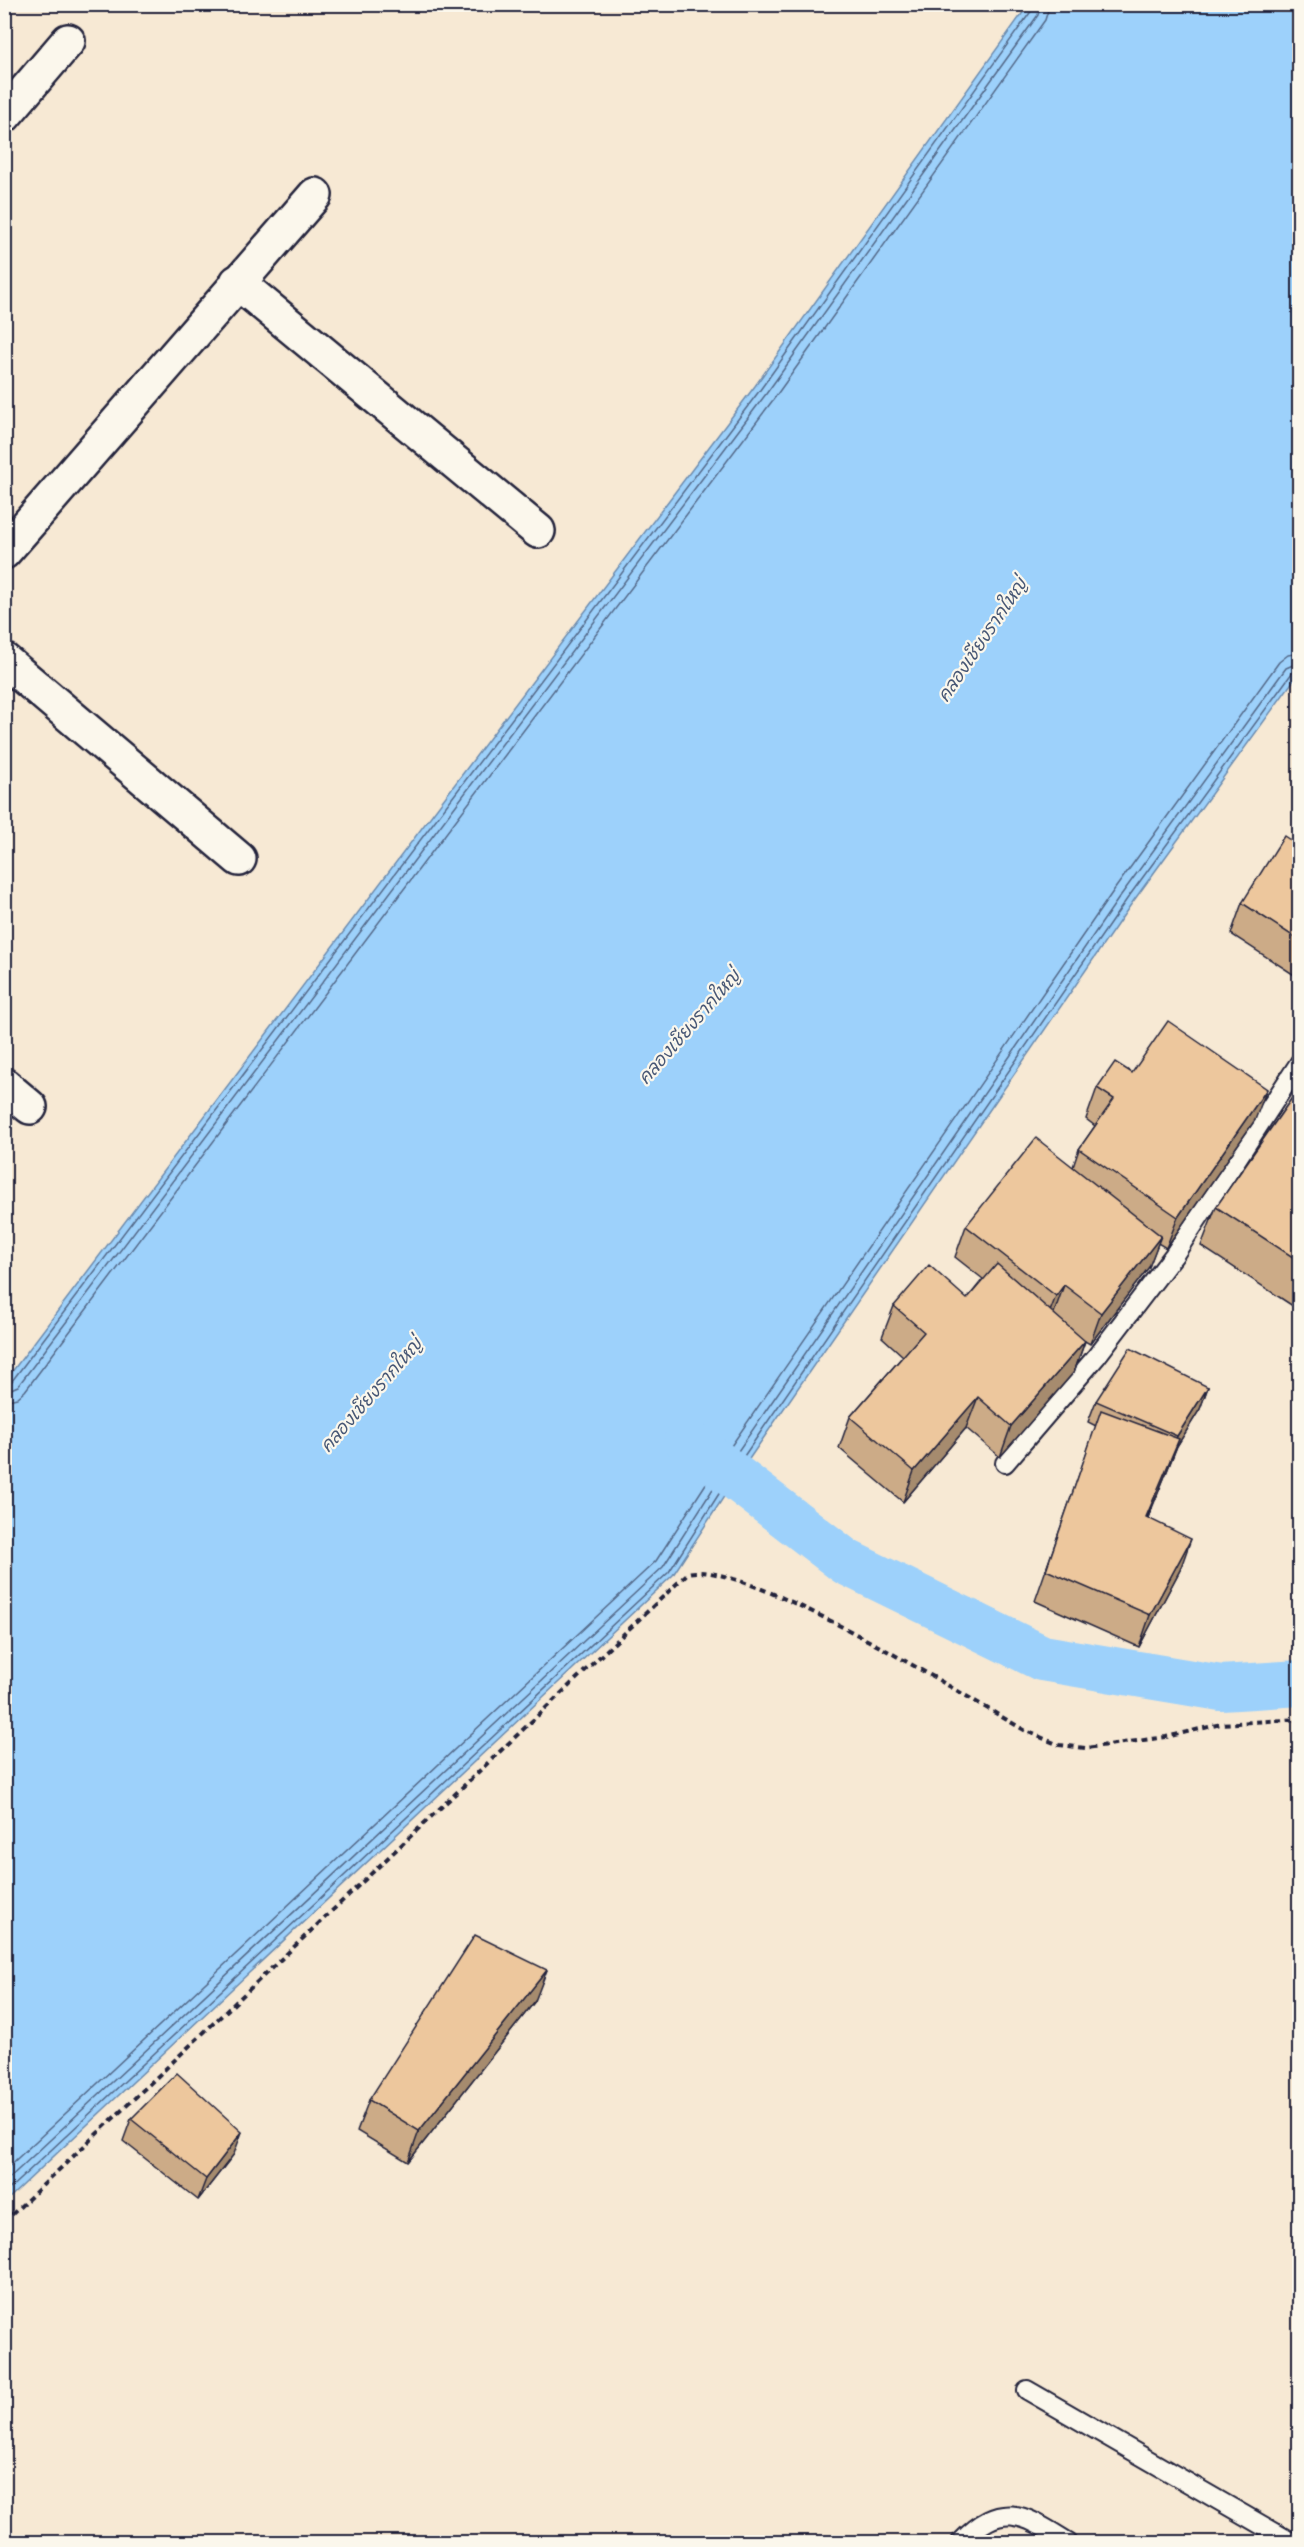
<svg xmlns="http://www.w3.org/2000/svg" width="1304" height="2547" font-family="'Patrick Hand','Playpen Sans Thai',sans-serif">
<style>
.water{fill:#9dd1fb;stroke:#6c8bae;stroke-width:1.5}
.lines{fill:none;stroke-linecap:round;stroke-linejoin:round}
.shore{stroke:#536888;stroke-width:1.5}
.canal{stroke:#9dd1fb;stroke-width:46}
.lane-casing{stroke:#22223b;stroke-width:22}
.street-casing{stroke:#22223b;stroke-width:38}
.path{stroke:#22223b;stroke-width:4;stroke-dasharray:6 4.5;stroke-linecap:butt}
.lane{stroke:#fbf7ec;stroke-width:18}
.street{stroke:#fbf7ec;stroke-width:33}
.wall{fill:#ccab87;stroke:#22223b;stroke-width:1.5}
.shaded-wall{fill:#a68b6e;stroke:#22223b;stroke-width:1.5}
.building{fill:#edc79d;stroke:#22223b;stroke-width:1.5}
.labels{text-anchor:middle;stroke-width:4.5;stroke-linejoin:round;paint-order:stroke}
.water-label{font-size:18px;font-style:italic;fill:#475775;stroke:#fbf7ec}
</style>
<rect width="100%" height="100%" fill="#f7e9d4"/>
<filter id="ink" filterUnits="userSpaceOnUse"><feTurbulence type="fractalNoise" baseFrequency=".0167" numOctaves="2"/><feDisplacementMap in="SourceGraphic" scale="12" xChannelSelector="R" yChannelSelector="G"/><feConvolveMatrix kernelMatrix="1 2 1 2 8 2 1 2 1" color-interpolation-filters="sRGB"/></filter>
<g filter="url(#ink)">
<polygon class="water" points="1029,4 1299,5 1299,673 1132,903 736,1478 673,1575 5,2202 5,1381 755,386"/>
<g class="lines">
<g class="shore">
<polyline points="4,1384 12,1381 760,390 1032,10 1033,4"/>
<polyline points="4,1392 18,1386 766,394 1038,15 1041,4"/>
<polyline points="4,1401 17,1398 25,1391 773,400 1045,20 1050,4"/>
<polyline points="4,2171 656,1561 718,1465 1114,890 1279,662 1288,655 1300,653"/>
<polyline points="4,2183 663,1567 725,1470 1121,895 1286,668 1300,662"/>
<polyline points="4,2194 669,1572 731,1475 1127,899 1292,673 1300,670"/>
</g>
<polyline class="canal" points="687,1440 846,1562 1042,1658 1221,1688 1300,1683"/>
<defs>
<g id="lane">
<polyline points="1005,1463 1096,1357 1174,1255 1300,1062"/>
<polyline points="1027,2390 1291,2542"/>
<path d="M961,2542c42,-43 63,-27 107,0"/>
</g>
<g id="street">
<polyline points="4,116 68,41"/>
<polyline points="237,282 538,531"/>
<polyline points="4,552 315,195"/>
<polyline points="4,660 239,859"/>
<polyline points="4,1085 30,1107"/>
</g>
</defs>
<use href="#lane" class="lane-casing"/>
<use href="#street" class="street-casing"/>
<path class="path" d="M4,2222l684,-649c55,-15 280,125 338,158l33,14 27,3 80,-11 55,-13 79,-5"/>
<use href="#lane" class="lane"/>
<use href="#street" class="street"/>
</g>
<g class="wall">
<polygon points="1299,846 1299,978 1231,934 1242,903"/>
<polygon points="1132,1073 1255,1120 1166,1248 1158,1243 1149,1267 1090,1344 1085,1341 1074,1372 1000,1457 966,1428 903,1502 839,1448 850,1417 903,1356 882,1337 894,1306 967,1299 983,1279 955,1257 966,1226 1073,1167 1079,1149 1095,1126 1086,1119 1097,1088"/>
<polygon points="1299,1088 1299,1310 1201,1246 1216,1207"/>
<polygon points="1208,1387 1200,1409 1177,1446 1167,1471 1148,1518 1180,1570 1139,1647 1035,1601 1096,1426 1088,1422 1096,1401"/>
<polygon points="535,2001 408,2162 357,2131 369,2100"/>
<polygon points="131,2119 234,2154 198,2200 123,2141"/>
</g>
<g class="shaded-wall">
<polygon points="1267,1089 1255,1120 1166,1248 1178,1217"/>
<polygon points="1161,1236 1149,1267 1090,1344 1101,1313"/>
<polygon points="1064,1285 1053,1316 1044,1327 1056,1296"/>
<polygon points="1085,1341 1074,1372 1000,1457 1011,1426"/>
<polygon points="1208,1387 1200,1409 1177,1446 1167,1471 1135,1548 1177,1436"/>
<polygon points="978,1397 966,1428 903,1502 914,1471"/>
<polygon points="1191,1539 1180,1570 1139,1647 1150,1615"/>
<polygon points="547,1970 535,2001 408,2162 419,2131"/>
<polygon points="242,2132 234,2154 198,2200 206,2179"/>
</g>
<g class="building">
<polygon points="1284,836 1299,846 1299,940 1242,903"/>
<polygon points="1168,1021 1267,1089 1178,1217 1079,1149 1114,1099 1097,1088 1115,1062 1132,1073"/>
<polygon points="1299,1088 1299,1261 1216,1207"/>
<polygon points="1036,1138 1161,1236 1101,1313 1064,1285 1056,1296 966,1226"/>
<polygon points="997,1264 1085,1341 1011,1426 978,1397 914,1471 850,1417 924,1332 894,1306 929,1265 967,1299"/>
<polygon points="1130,1348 1208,1387 1177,1436 1096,1401"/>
<polygon points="1101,1410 1179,1439 1146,1517 1191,1539 1150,1615 1046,1570"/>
<polygon points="475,1935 547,1970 419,2131 369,2100"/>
<polygon points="177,2073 242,2132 206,2179 131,2119"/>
</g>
</g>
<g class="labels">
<g class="water-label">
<text transform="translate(982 640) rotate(-56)" y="6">คลองเชียงรากใหญ่</text>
<text transform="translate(689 1027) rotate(-49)" y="6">คลองเชียงรากใหญ่</text>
<text transform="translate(371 1395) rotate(-49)" y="6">คลองเชียงรากใหญ่</text>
</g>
</g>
<rect width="1304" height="2547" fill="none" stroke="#fbf7ec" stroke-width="24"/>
<rect x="12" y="12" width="1280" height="2523" fill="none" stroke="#22223b" stroke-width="2" filter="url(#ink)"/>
</svg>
